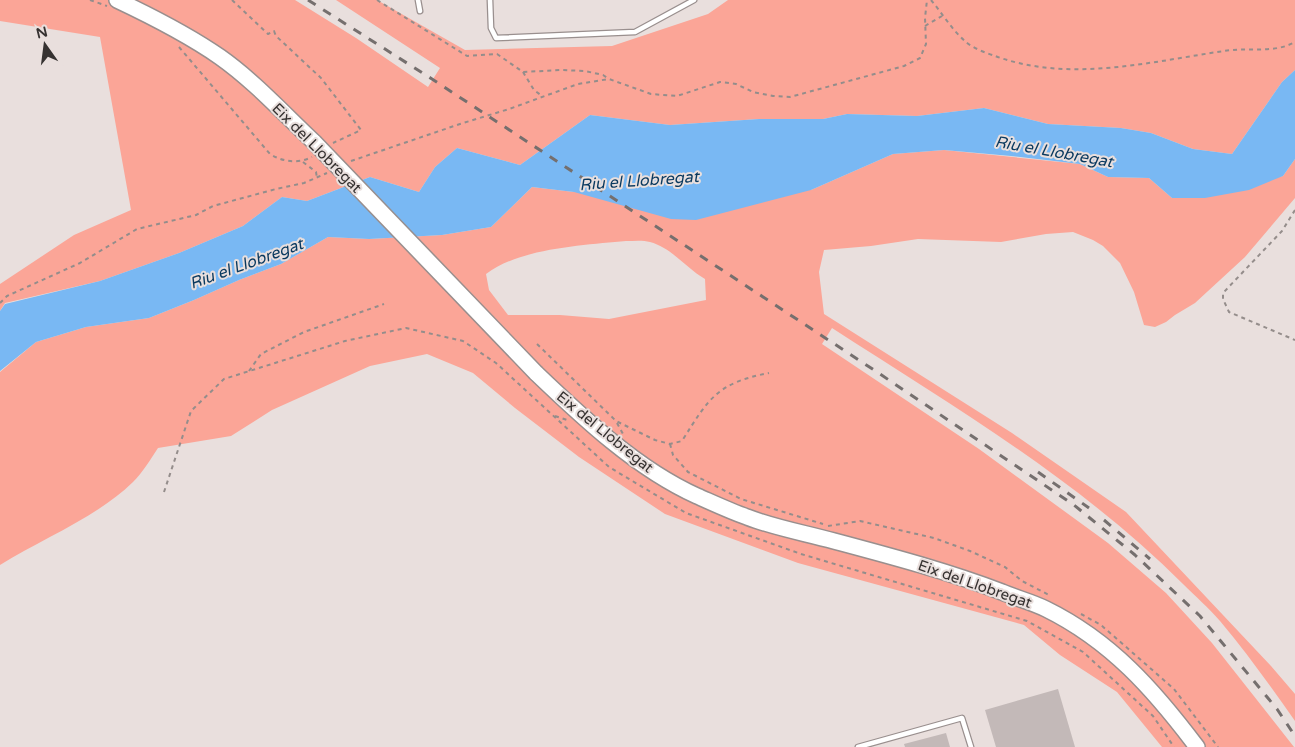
<svg xmlns="http://www.w3.org/2000/svg" width="1295" height="747" font-family="'Varela Round',sans-serif">
<style>
.green{fill:#fba597;fill-rule:evenodd}
.water{fill:#79b8f3}
.building{fill:#c3b9b8}
.lines{fill:none;stroke-linecap:round;stroke-linejoin:round}
.lane-casing{stroke:#998f8e;stroke-width:7}
.highway-casing{stroke:#998f8e;stroke-width:18}
.path{stroke:#948d8b;stroke-width:2;stroke-dasharray:4 4;stroke-linecap:butt}
.lane{stroke:#fff;stroke-width:4.5}
.highway{stroke:#fff;stroke-width:15}
.rail{stroke:#756f6e;stroke-width:3;stroke-dasharray:9 9;stroke-linecap:butt}
.highway-bridge-casing{stroke:#998f8e;stroke-width:18;stroke-linecap:butt}
.highway-bridge{stroke:#fff;stroke-width:15}
.labels{text-anchor:middle;stroke-width:4;stroke-linejoin:round;paint-order:stroke}
.street-label{font-size:15px;fill:#363231;stroke:#e9dfdd}
.water-label{font-size:16px;font-style:italic;fill:#09395f;stroke:#e9dfdd}
</style>
<rect width="100%" height="100%" fill="#e9dfdd"/>
<g class="green">
<polygon points="0,0 295,0 356,38 428,87 440,68 336,0 377,0 465,50 612,46 708,14 728,0 1295,0 1295,70 1282,82 1232,154 1193,149 1151,133 1121,128 1048,124 984,108 917,116 847,114 823,119 759,119 670,125 590,115 520,165 457,148 435,167 419,192 370,177 307,201 282,197 243,226 179,253 100,281 5,303 0,311 0,284 74,235 131,210 100,37 0,21"/>
<path d="M944,150l136,14 28,13 41,1 23,20 111,-22 12,-17v39l-50,59 -50,46 -20,12 -9,7 -11,5 -11,-2 -10,-33 -14,-29 -17,-17 -10,-6 -20,-8 -27,2 -45,8 -83,-3 -47,7 -47,4 -5,22 5,42 188,119 114,79 145,154 24,28v27c-24,-34 -48,-68 -75,-100 -11,-13 -25,-25 -37,-37 -103,-103 -230,-178 -351,-256l-10,16 157,105 129,94 58,50 46,50 82,104h-132l-45,-55 -57,-37 -36,-30 -226,-62 -133,-49 -86,-57 -64,-49 -42,-35 -46,-19 -57,12 -98,44 -41,26 -73,12c-8,12 -15,24 -25,34 -37,36 -90,56 -133,83v-193l36,-30 50,-15 63,-9 45,-18 45,-20 42,-16 47,-27 41,2 73,-4 49,-8 41,-40 42,5 237,-2 82,-36zM626,241c8,0 17,-1 24,1 22,6 36,26 55,37l1,21 -97,19 -49,-4h-52l-19,-25 -3,-16c34,-26 99,-29 140,-33z"/>
</g>
<polygon class="water" points="1295,70 1295,159 1283,176 1249,190 1205,198 1172,198 1149,178 1108,177 1080,164 1011,156 944,150 893,154 811,190 696,220 671,219 574,192 532,187 491,227 442,235 369,239 328,237 281,264 239,280 194,300 149,318 86,327 36,342 0,371 0,311 5,304 100,281 179,253 243,226 282,197 307,201 370,177 419,192 435,167 457,148 520,165 590,115 670,125 759,119 823,119 847,114 917,116 984,108 1048,124 1121,128 1151,133 1193,149 1232,154 1282,82"/>
<g class="building">
<polygon points="1058,689 1075,747 996,747 985,710"/>
<polygon points="946,733 950,747 905,747 904,744"/>
</g>
<g class="lines">
<defs>
<g id="lane">
<polyline points="418,0 420,11"/>
<polyline points="490,0 491,28 496,38 635,32 694,0"/>
<polyline points="858,747 962,718 971,747"/>
</g>
<g id="highway">
<path d="M117,0c36,17 70,34 103,57 34,24 63,56 94,85"/>
<path d="M536,373c47,45 101,96 161,123 16,7 33,15 50,21 28,11 58,16 87,24 56,15 113,30 168,51 14,6 30,10 44,17 65,32 108,81 151,138"/>
</g>
</defs>
<use href="#lane" class="lane-casing"/>
<use href="#highway" class="highway-casing"/>
<g class="path">
<polyline points="90,0 107,6"/>
<polyline points="232,0 268,34 274,31 276,36 321,78 361,130 333,143"/>
<polyline points="377,0 467,56 497,54 523,72 561,70 585,71 603,75 609,79"/>
<path d="M931,0c11,13 21,30 34,41 7,7 21,12 30,15 74,27 154,6 229,-5 23,-4 50,3 71,-9"/>
<polyline points="925,26 942,16"/>
<path d="M179,47l91,107c13,8 28,10 42,3"/>
<polyline points="523,72 534,90 542,96"/>
<polyline points="351,161 460,124 509,109 578,84 609,79 651,94 677,96 720,82 736,84 753,92 773,96 790,97 904,66 920,58 926,44 925,18 927,0"/>
<polyline points="303,162 316,172 317,178"/>
<polyline points="1295,210 1282,231 1223,293 1223,299 1229,312 1295,340"/>
<polyline points="0,303 7,296 80,263 137,229 196,215 213,206 276,189 304,183 327,173"/>
<path d="M537,344l79,77 39,19 15,4 12,-3c27,-43 35,-58 87,-68"/>
<polyline points="249,371 261,354 304,332 384,304"/>
<polyline points="555,416 567,420"/>
<polyline points="617,423 623,434"/>
<polyline points="670,444 673,455 688,472 741,499 823,524"/>
<polyline points="164,492 191,411 224,379 345,341 406,328 463,341 496,363 609,467 686,513 801,554 1027,621 1083,652 1153,716 1174,747"/>
<polyline points="828,526 860,521 934,538 970,551 1005,567 1022,581 1051,596"/>
<polyline points="1081,614 1101,625 1174,689 1218,747"/>
</g>
<use href="#lane" class="lane"/>
<use href="#highway" class="highway"/>
<g class="rail">
<polyline points="308,0 432,79 877,372 1074,505 1135,555 1200,616 1277,709 1295,736"/>
<polyline points="1038,472 1089,508"/>
<polyline points="1104,520 1150,559"/>
</g>
<defs>
<polyline id="highway-bridge" points="314,142 536,373"/>
</defs>
<use href="#highway-bridge" class="highway-bridge-casing"/>
<use href="#highway-bridge" class="highway-bridge"/>
</g>
<g class="labels">
<g class="street-label">
<text transform="translate(317 148) rotate(45)" y="5">Eix del Llobregat</text>
<text transform="translate(605 432) rotate(39)" y="5">Eix del Llobregat</text>
<text transform="translate(975 584) rotate(19)" y="5">Eix del Llobregat</text>
</g>
<g class="water-label">
<text transform="translate(1054 151) rotate(10)" y="6">Riu el Llobregat</text>
<text transform="translate(639 180) rotate(-4)" y="6">Riu el Llobregat</text>
<text transform="translate(246 263) rotate(-20)" y="6">Riu el Llobregat</text>
</g>
</g>
<g transform="translate(45 45) rotate(346)" stroke="#e9dfdd" stroke-width="4" paint-order="stroke">
<path d="M0-4L9 19L0 12L-9 19Z" fill="#363231"/>
<text y="-8" font-size="14" font-weight="bold" text-anchor="middle" fill="#363231">N</text>
</g>
</svg>
